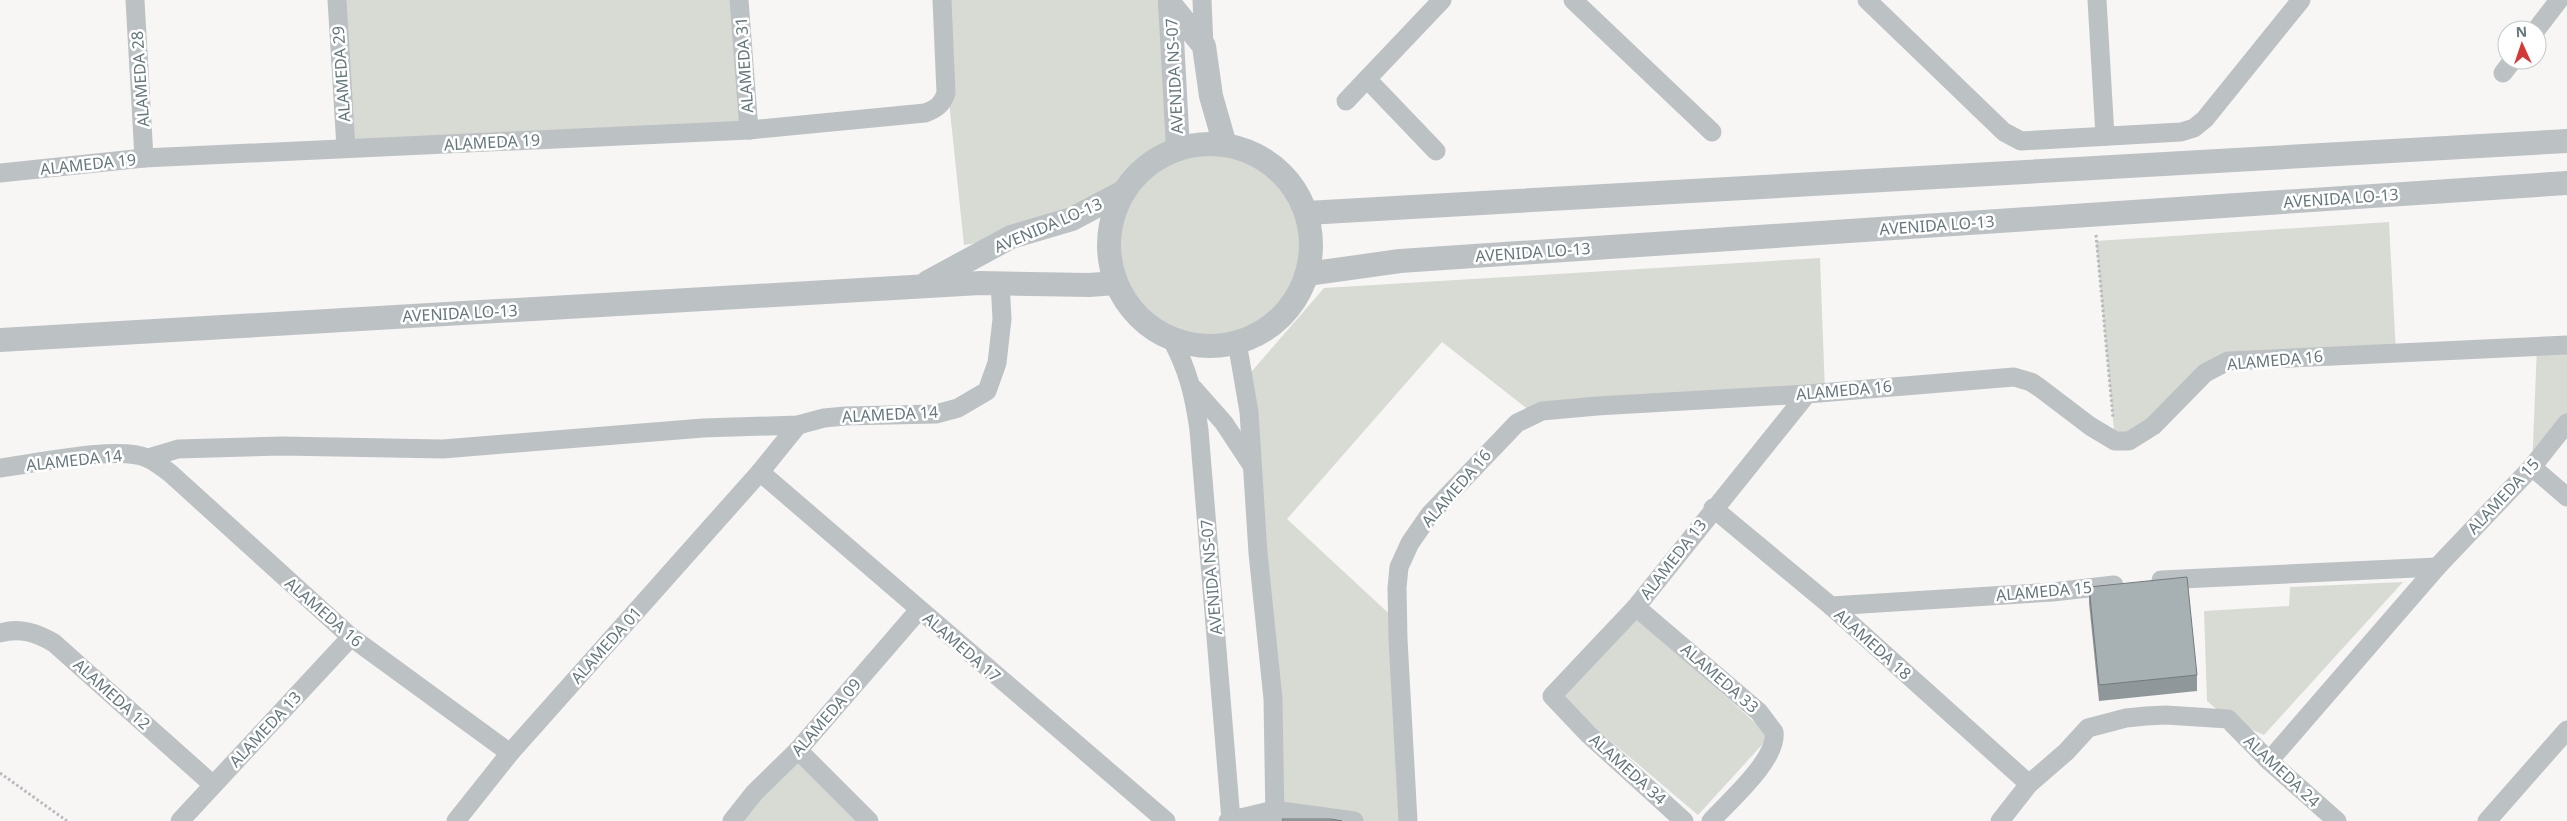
<svg xmlns="http://www.w3.org/2000/svg" width="2567" height="821" font-family="'Noto Sans',sans-serif">
<style>
.green{fill:#d8dbd4}
.lines{fill:none;stroke-linecap:round;stroke-linejoin:round}
.path{stroke:#b7bbbd;stroke-width:3;stroke-dasharray:2.5 2.5;stroke-linecap:butt}
.minor{stroke:#bcc2c4;stroke-width:19}
.tertiary{stroke:#bcc2c4;stroke-width:24}
.wall{fill:#90979a}
.building{fill:#a7b0b3;stroke:#757b7d}
.labels{text-anchor:middle;stroke-width:5;stroke-linejoin:round;paint-order:stroke}
.street-label{font-size:16px;fill:#65787d;stroke:#fff}
</style>
<rect width="100%" height="100%" fill="#f7f6f4"/>
<g class="green">
<polygon points="337,0 740,0 749,130 346,148"/>
<polygon points="942,0 1175,0 1179,149 1201,144 1225,145 1252,153 1282,175 1294,188 1307,213 1311,233 1307,274 1292,304 1268,328 1237,342 1193,344 1165,335 1134,312 1116,283 1109,232 1123,193 1011,237 964,245 945,64"/>
<polygon points="2389,222 2396,353 2240,360 2115,441 2096,241"/>
<polygon points="1820,258 1825,392 1534,414 1442,342 1287,519 1398,622 1411,821 1341,821 1274,810 1245,379 1324,288"/>
<polygon points="2567,345 2567,423 2532,467 2537,347"/>
<polygon points="2403,582 2264,735 2228,719 2207,701 2204,611 2289,606 2290,587"/>
<polygon points="1634,615 1770,736 1698,815 1554,693"/>
<polygon points="798,750 869,821 734,821"/>
</g>
<g class="lines">
<g class="path">
<polyline points="2096,235 2113,418"/>
<polyline points="0,773 67,821"/>
</g>
<g class="minor">
<polyline points="135,0 144,158"/>
<polyline points="337,0 346,148"/>
<polyline points="739,0 749,130"/>
<polyline points="1202,0 1204,46"/>
<polyline points="1573,0 1712,132"/>
<polyline points="1867,0 2004,132 2021,141 2181,132 2194,128 2205,119 2301,0"/>
<polyline points="2097,0 2105,136"/>
<polyline points="2536,30 2559,0"/>
<polyline points="2503,73 2513,60"/>
<polyline points="1367,79 1436,151"/>
<polyline points="1346,101 1442,0"/>
<path d="M0,173l144,-15 605,-28 176,-17c11,-4 17,-8 21,-20l-4,-93"/>
<path d="M1171,338c17,32 23,56 28,92l32,390"/>
<polyline points="1237,342 1249,412 1258,553 1273,699 1275,821"/>
<polyline points="1193,388 1224,423 1251,464"/>
<polyline points="148,458 178,449 282,446 443,449 703,428 798,425 824,418 845,416 936,414 958,408 987,391 997,363 1002,319 1000,282"/>
<polyline points="2532,467 2567,497"/>
<path d="M0,468c34,-4 118,-23 147,-10 8,3 16,10 23,15l181,164 159,116"/>
<polyline points="760,472 1166,821"/>
<polyline points="1713,508 1831,606 2029,784"/>
<polyline points="2161,580 2437,567"/>
<polyline points="1831,606 2053,592 2114,585"/>
<path d="M1636,607l123,105 15,20c4,27 -45,69 -63,89"/>
<path d="M0,633c20,-6 37,0 54,10l158,141"/>
<polyline points="798,750 869,821"/>
<polyline points="2269,761 2437,567 2532,467 2567,423"/>
<polyline points="180,821 351,637"/>
<polyline points="456,821 510,753 760,472 798,425"/>
<polyline points="732,821 755,792 798,750 919,610"/>
<polyline points="1228,821 1274,810 1354,821"/>
<polyline points="1408,821 1398,639 1397,588 1399,567 1410,543 1430,514 1517,423 1542,411 1597,406 1807,394 2014,377 2031,382 2040,388 2090,426 2115,441 2129,441 2153,426 2205,373 2228,361 2567,345"/>
<polyline points="1684,821 1588,734 1552,696 1636,607 1807,394"/>
<polyline points="2000,821 2029,784 2066,752 2088,728 2126,718 2146,716 2166,715 2228,719 2269,761 2337,821"/>
<polyline points="2487,821 2567,730"/>
</g>
<g class="tertiary">
<polyline points="1170,2 1178,149"/>
<polyline points="1170,4 1204,46 1211,96 1225,145"/>
<circle cx="1210" cy="245" r="101"/>
<polyline points="1307,213 2567,141"/>
<polyline points="1307,274 1400,261 2567,183"/>
<polyline points="928,282 1011,237 1072,219 1123,192"/>
<polyline points="0,340 980,283 1089,285 1116,283"/>
</g>
</g>
<polygon class="wall" points="2089,587 2197,675 2197,691 2099,701 2089,603"/>
<g class="building">
<polygon points="2187,577 2197,675 2099,685 2089,587"/>
<polygon points="1282,819 1331,819 1342,821 1283,821"/>
</g>
<g class="labels">
<g class="street-label">
<text transform="translate(744 65) rotate(-94)" y="6">ALAMEDA 31</text>
<text transform="translate(341 74) rotate(-94)" y="6">ALAMEDA 29</text>
<text transform="translate(1174 76) rotate(-93)" y="6">AVENIDA NS-07</text>
<text transform="translate(140 79) rotate(-94)" y="6">ALAMEDA 28</text>
<text transform="translate(492 142) rotate(-3)" y="6">ALAMEDA 19</text>
<text transform="translate(88 164) rotate(-6)" y="6">ALAMEDA 19</text>
<text transform="translate(2341 198) rotate(-4)" y="6">AVENIDA LO-13</text>
<text transform="translate(1048 225) rotate(-23)" y="6">AVENIDA LO-13</text>
<text transform="translate(1937 225) rotate(-4)" y="6">AVENIDA LO-13</text>
<text transform="translate(1533 252) rotate(-4)" y="6">AVENIDA LO-13</text>
<text transform="translate(460 313) rotate(-3)" y="6">AVENIDA LO-13</text>
<text transform="translate(2275 360) rotate(-5)" y="6">ALAMEDA 16</text>
<text transform="translate(1844 390) rotate(-5)" y="6">ALAMEDA 16</text>
<text transform="translate(890 414) rotate(-3)" y="6">ALAMEDA 14</text>
<text transform="translate(74 460) rotate(-6)" y="6">ALAMEDA 14</text>
<text transform="translate(1456 488) rotate(-49)" y="6">ALAMEDA 16</text>
<text transform="translate(2503 496) rotate(-47)" y="6">ALAMEDA 15</text>
<text transform="translate(1673 559) rotate(-52)" y="6">ALAMEDA 13</text>
<text transform="translate(1211 577) rotate(-95)" y="6">AVENIDA NS-07</text>
<text transform="translate(2044 591) rotate(-5)" y="6">ALAMEDA 15</text>
<text transform="translate(324 612) rotate(41)" y="6">ALAMEDA 16</text>
<text transform="translate(1873 644) rotate(42)" y="6">ALAMEDA 18</text>
<text transform="translate(606 645) rotate(-48)" y="6">ALAMEDA 01</text>
<text transform="translate(962 647) rotate(41)" y="6">ALAMEDA 17</text>
<text transform="translate(1720 678) rotate(41)" y="6">ALAMEDA 33</text>
<text transform="translate(112 694) rotate(42)" y="6">ALAMEDA 12</text>
<text transform="translate(826 717) rotate(-49)" y="6">ALAMEDA 09</text>
<text transform="translate(265 729) rotate(-47)" y="6">ALAMEDA 13</text>
<text transform="translate(1628 769) rotate(42)" y="6">ALAMEDA 34</text>
<text transform="translate(2282 771) rotate(43)" y="6">ALAMEDA 24</text>
</g>
</g>
<g transform="translate(2522 45) rotate(357)"><circle r="24" fill="#ffffff" stroke="#c1c9cb"/>
<path d="M0-4L9 19L0 12L-9 19Z" fill="#d43937"/>
<text y="-8" font-size="14" font-weight="bold" text-anchor="middle" fill="#65787d">N</text>
</g>
</svg>
